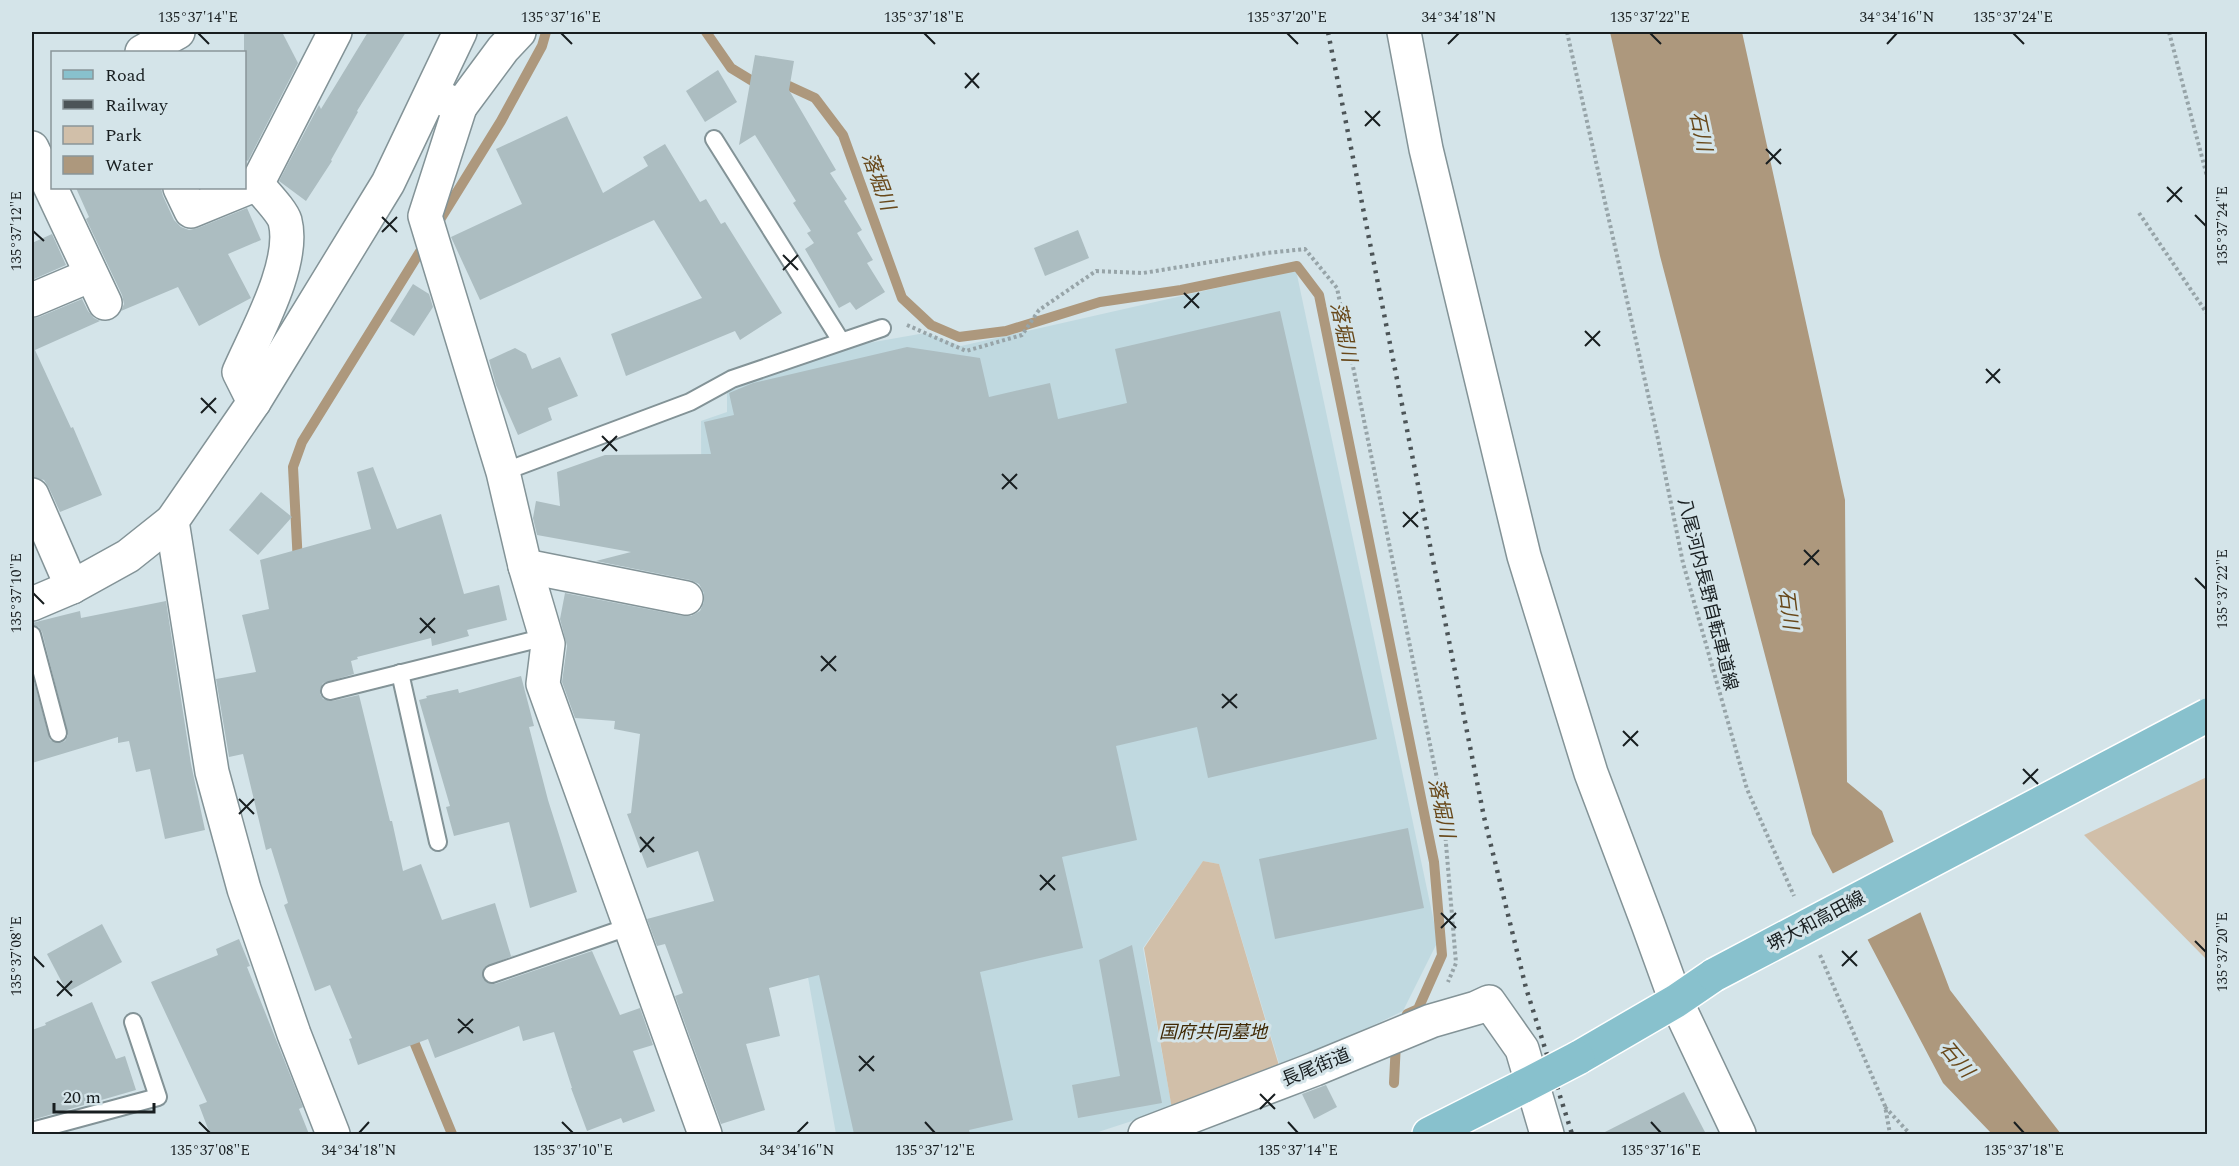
<svg xmlns="http://www.w3.org/2000/svg" width="2239" height="1166" font-family="Spectral,'Noto Sans JP',serif">
<style>
.built{fill:#c0d9e0}
.green{fill:#d1bfa9}
.water{fill:#ad987d}
.pier{fill:#d4e4e9}
.lines{fill:none;stroke-linecap:round;stroke-linejoin:round}
.stream{stroke:#ad987d;stroke-width:10}
.building{fill:#acbdc1}
.service-casing{stroke:#839397;stroke-width:20}
.minor-casing{stroke:#839397;stroke-width:36}
.tertiary-casing{stroke:#839397;stroke-width:36}
.primary-casing{stroke:#fff;stroke-width:36}
.path{stroke:#97a4a8;stroke-width:4;stroke-dasharray:3 3;stroke-linecap:butt}
.service{stroke:#fff;stroke-width:16}
.minor{stroke:#fff;stroke-width:33}
.tertiary{stroke:#fff;stroke-width:33}
.primary{stroke:#88c1cd;stroke-width:33}
.rail{stroke:#4c5457;stroke-width:4.5;stroke-dasharray:3 6;stroke-linecap:butt}
.primary-bridge-casing{stroke:#fff;stroke-width:36;stroke-linecap:butt}
.primary-bridge{stroke:#88c1cd;stroke-width:33}
.ticks{fill:none;stroke:#181e20;stroke-width:2}
.labels{text-anchor:middle;stroke-width:6;stroke-linejoin:round;paint-order:stroke}
.street-label{font-size:18px;fill:#181e20;stroke:#d4e4e9}
.park-label{font-size:18px;font-style:italic;fill:#3f2702;stroke:#d4e4e9}
.water-label{font-size:20px;font-style:italic;fill:#68481a;stroke:#d4e4e9}
.neatline{fill:none;stroke:#181e20;stroke-width:2}
.ticks-label{font-size:15px;text-anchor:middle;fill:#181e20}
</style>
<rect width="100%" height="100%" fill="#d4e4e9"/>
<polygon class="built" points="1296,270 1438,941 1403,1011 1281,1070 1219,864 1203,861 1143,948 1172,1108 1092,1134 836,1134 772,776 702,651 701,421 727,412 727,392 840,348 925,333 961,346"/>
<g class="green">
<polygon points="2207,777 2207,960 2084,835"/>
<polygon points="1203,861 1219,864 1280,1069 1172,1109 1144,948"/>
</g>
<polygon class="water" points="1610,32 1742,32 1845,500 1847,782 1882,811 1950,990 2061,1134 1992,1134 1943,1083 1812,834 1660,256"/>
<polygon class="pier" points="1897,840 1923,911 1865,941 1830,875"/>
<g class="lines">
<g class="stream">
<polyline points="706,32 731,68 754,82 789,86 815,98 843,135 902,298 931,325 959,337 1006,331 1100,302 1181,290 1297,266 1319,295 1434,862 1442,955 1418,1009 1407,1014"/>
<polyline points="436,226 501,121 542,46 546,32"/>
<polyline points="298,564 293,467 302,442 426,242"/>
<polyline points="410,1032 452,1134"/>
<polyline points="1394,1083 1396,1042"/>
</g>
</g>
<g class="building">
<polygon points="244,32 282,32 298,63 248,161 244,159"/>
<polygon points="368,32 406,32 357,111 358,112 331,160 332,161 306,201 279,181 319,105 321,109"/>
<polygon points="755,55 794,61 789,90 836,170 830,173 847,199 844,201 862,230 857,233 873,260 867,263 885,292 856,310 850,302 839,308 805,249 814,243 807,233 811,231 793,203 796,201 755,135 739,145"/>
<polygon points="718,70 737,102 705,122 686,91"/>
<polygon points="567,116 603,193 648,166 643,157 665,144 700,202 706,199 721,224 725,222 782,313 740,340 735,331 626,376 611,334 702,298 654,220 480,300 451,237 522,204 496,149"/>
<polygon points="76,188 161,188 163,196 174,220 181,227 189,230 198,228 247,208 261,240 228,254 251,298 199,326 178,287 121,311 124,304 122,295 86,219 89,217"/>
<polygon points="1078,230 1089,258 1045,276 1034,248"/>
<polygon points="52,234 66,265 32,280 32,243"/>
<polygon points="413,284 429,294 433,307 414,336 390,321"/>
<polygon points="82,299 88,311 94,318 100,321 35,350 71,428 73,427 102,495 60,512 49,488 44,480 32,477 32,318 39,317"/>
<polygon points="1280,311 1377,739 1208,778 1197,727 1116,746 1137,840 1062,857 1083,948 980,972 1013,1120 969,1130 970,1134 854,1134 819,975 769,988 780,1036 746,1044 765,1110 721,1124 675,996 683,993 665,944 657,946 647,919 714,901 698,851 647,868 627,814 631,813 640,734 614,729 615,721 575,718 562,682 567,646 560,619 565,593 683,616 691,616 700,611 704,602 704,593 699,584 690,580 596,561 631,552 537,535 533,518 536,501 560,506 557,472 605,455 711,454 704,422 734,415 729,393 753,383 907,347 980,358 989,397 1050,383 1058,419 1127,403 1115,349"/>
<polygon points="515,348 526,354 532,369 560,357 578,396 548,408 552,420 518,435 496,385 489,360"/>
<polygon points="373,467 397,529 441,514 464,594 499,585 507,620 467,630 469,636 432,646 431,638 357,657 358,659 351,661 354,674 323,683 320,689 320,694 323,699 332,701 359,695 390,821 392,821 403,871 421,864 442,920 495,903 511,956 515,955 485,967 482,973 485,981 495,984 592,951 620,1015 640,1008 653,1045 633,1051 655,1111 623,1123 621,1118 587,1131 571,1088 572,1088 554,1032 523,1041 519,1026 435,1058 428,1039 358,1065 349,1039 352,1038 330,985 315,991 284,905 288,903 271,848 266,850 243,754 229,757 216,679 256,672 242,615 269,609 260,560 371,529 357,472"/>
<polygon points="261,492 292,517 258,555 229,530"/>
<polygon points="166,601 191,764 205,830 165,839 150,769 136,772 129,741 118,743 118,737 32,763 32,674 50,740 60,743 65,741 68,735 42,632 39,627 32,625 32,623 80,611 81,618"/>
<polygon points="521,676 534,726 529,727 548,800 577,892 530,908 509,822 454,836 446,807 450,806 419,700 427,698 426,696 458,689 459,693"/>
<polygon points="1408,828 1424,908 1275,939 1259,859"/>
<polygon points="102,924 122,962 67,992 47,954"/>
<polygon points="239,939 250,966 247,967 303,1107 299,1109 309,1134 210,1134 199,1105 207,1102 151,982 218,955 216,949"/>
<polygon points="1132,945 1162,1103 1078,1118 1072,1085 1120,1076 1099,960"/>
<polygon points="92,1002 116,1059 125,1056 136,1090 32,1120 32,1030 46,1025 45,1023"/>
<polygon points="1326,1085 1337,1107 1314,1119 1302,1094"/>
<polygon points="1684,1092 1706,1134 1601,1134"/>
</g>
<g class="lines">
<defs>
<g id="service">
<polyline points="714,139 841,341"/>
<polyline points="503,472 690,402 732,379 882,328"/>
<polyline points="32,635 58,733"/>
<polyline points="400,673 438,842"/>
<polyline points="330,691 546,637"/>
<polyline points="492,974 631,926"/>
<polyline points="32,1131 158,1097 133,1022"/>
</g>
<g id="minor">
<polyline points="142,52 178,32"/>
<polyline points="432,93 460,107 425,216 503,472 525,566 548,644 543,684 705,1134"/>
<polyline points="460,107 503,49 519,32"/>
<polyline points="32,148 105,303"/>
<polyline points="180,188 191,211 257,184 335,32"/>
<polyline points="32,300 91,275"/>
<path d="M254,402l-15,-30c17,-39 57,-109 46,-151 -3,-10 -21,-28 -28,-37"/>
<polyline points="32,495 72,587"/>
<polyline points="525,566 686,598"/>
<polyline points="32,604 72,587 128,556 172,521"/>
<polyline points="1145,1134 1315,1069 1431,1021 1476,1008 1489,1002 1522,1049 1547,1134"/>
</g>
<g id="tertiary">
<polyline points="1404,32 1426,149 1524,556 1591,773 1648,924 1676,1001 1739,1134"/>
<polyline points="333,1134 294,1034 244,889 212,772 172,521 254,402 388,183 460,32"/>
</g>
<g id="primary">
<polyline points="1578,1058 1676,1001 1714,975"/>
<polyline points="1429,1134 1524,1086"/>
</g>
</defs>
<use href="#service" class="service-casing"/>
<use href="#minor" class="minor-casing"/>
<use href="#tertiary" class="tertiary-casing"/>
<use href="#primary" class="primary-casing"/>
<g class="path">
<polyline points="1567,32 1658,439 1683,563 1747,789 1794,896"/>
<polyline points="2169,32 2208,180"/>
<polyline points="2139,213 2208,315"/>
<polyline points="907,325 966,351 1022,335 1039,310 1096,271 1143,273 1267,253 1305,249 1337,288 1443,808 1456,963 1448,982"/>
<polyline points="1820,955 1885,1106 1890,1134"/>
<polyline points="1885,1107 1910,1134"/>
</g>
<use href="#service" class="service"/>
<use href="#minor" class="minor"/>
<use href="#tertiary" class="tertiary"/>
<use href="#primary" class="primary"/>
<polyline class="rail" points="1328,32 1484,817 1526,988 1572,1134"/>
<defs>
<g id="primary-bridge">
<polyline points="1714,975 2208,715"/>
<polyline points="1524,1086 1578,1058"/>
</g>
</defs>
<use href="#primary-bridge" class="primary-bridge-casing"/>
<use href="#primary-bridge" class="primary-bridge"/>
</g>
<path class="ticks" d="M198,33l11,11M561,33l11,11M924,33l11,11M1287,33l11,11M1650,33l11,11M2013,33l11,11M1448,44l11,-11M1887,44l10,-11M965,73l14,15M965,88l14,-15M1365,111l15,15M1365,126l15,-15M1766,149l15,15M1766,164l15,-15M2167,187l15,15M2167,202l15,-15M2195,215l11,11M382,217l15,15M33,231l11,10M382,232l15,-15M783,255l15,15M783,270l15,-15M1184,293l15,15M1184,308l15,-15M1585,331l15,15M1585,346l15,-15M1986,369l14,14M1986,383l14,-14M201,398l15,15M201,413l15,-15M602,436l15,15M602,451l15,-15M1002,474l15,15M1002,489l15,-15M1403,512l15,15M1403,527l15,-15M1804,550l15,15M1804,565l15,-15M2195,578l11,11M33,593l11,11M420,618l15,15M420,633l15,-15M821,656l15,15M821,671l15,-15M1222,694l15,14M1222,708l15,-14M1623,731l15,15M1623,746l15,-15M2023,769l15,15M2023,784l15,-15M239,799l15,15M239,814l15,-15M640,837l14,15M640,852l14,-15M1040,875l15,15M1040,890l15,-15M1441,913l15,15M1441,928l15,-15M2195,941l11,11M1842,951l15,15M33,956l11,11M1842,966l15,-15M57,981l15,15M57,996l15,-15M458,1019l15,14M458,1033l15,-14M859,1056l15,15M859,1071l15,-15M1260,1094l15,15M1260,1109l15,-15M199,1122l11,11M562,1122l11,11M925,1122l10,11M1288,1122l10,11M1651,1122l10,11M2014,1122l10,11M359,1133l10,-11M797,1133l11,-11"/>
<g class="labels">
<g class="street-label">
<text transform="translate(1708 594) rotate(76)" y="6">八尾河内長野自転車道線</text>
<text transform="translate(1816 921) rotate(-28)" y="6">堺大和高田線</text>
<text transform="translate(1316 1067) rotate(-22)" y="6">長尾街道</text>
</g>
<g class="park-label">
<text x="1213" y="1038">国府共同墓地</text>
</g>
<g class="water-label">
<text transform="translate(1701 131) rotate(78)" y="7">石川</text>
<text transform="translate(879 181) rotate(70)" y="7">落堀川</text>
<text transform="translate(1344 332) rotate(78)" y="7">落堀川</text>
<text transform="translate(1789 609) rotate(83)" y="7">石川</text>
<text transform="translate(1442 808) rotate(78)" y="7">落堀川</text>
<text transform="translate(1957 1059) rotate(50)" y="7">石川</text>
</g>
</g>
<rect width="2239" height="1166" fill="none" stroke="#d4e4e9" stroke-width="66"/>
<rect x="51" y="51" width="195" height="138" fill="#d4e4e9" stroke="#899599" stroke-width="1.5"/>
<rect x="63" y="70" width="30" height="9" fill="#88c1cd" stroke="#899599" stroke-width="1.5"/>
<text x="105" y="81" font-size="18" fill="#181e20">Road</text>
<rect x="63" y="100" width="30" height="9" fill="#4c5457" stroke="#899599" stroke-width="1.5"/>
<text x="105" y="111" font-size="18" fill="#181e20">Railway</text>
<rect x="63" y="126" width="30" height="18" fill="#d1bfa9" stroke="#899599" stroke-width="1.5"/>
<text x="105" y="141" font-size="18" fill="#181e20">Park</text>
<rect x="63" y="156" width="30" height="18" fill="#ad987d" stroke="#899599" stroke-width="1.5"/>
<text x="105" y="171" font-size="18" fill="#181e20">Water</text>
<path d="M54 1103v9h100v-9" fill="none" stroke="#181e20" stroke-width="3"/>
<text x="63" y="1103" font-size="18" fill="#181e20" stroke="#d4e4e9" stroke-width="4.5" paint-order="stroke">20 m</text>
<rect x="33" y="33" width="2173" height="1100" class="neatline"/>
<g class="ticks-label">
<text x="198" y="22">135°37'14"E</text>
<text x="561" y="22">135°37'16"E</text>
<text x="924" y="22">135°37'18"E</text>
<text x="1287" y="22">135°37'20"E</text>
<text x="1459" y="22">34°34'18"N</text>
<text x="1650" y="22">135°37'22"E</text>
<text x="1897" y="22">34°34'16"N</text>
<text x="2013" y="22">135°37'24"E</text>
<text transform="translate(2222 226) rotate(-90)" y="5">135°37'24"E</text>
<text transform="translate(16 231) rotate(-90)" y="5">135°37'12"E</text>
<text transform="translate(2222 589) rotate(-90)" y="5">135°37'22"E</text>
<text transform="translate(16 593) rotate(-90)" y="5">135°37'10"E</text>
<text transform="translate(2222 952) rotate(-90)" y="5">135°37'20"E</text>
<text transform="translate(16 956) rotate(-90)" y="5">135°37'08"E</text>
<text x="210" y="1155">135°37'08"E</text>
<text x="359" y="1155">34°34'18"N</text>
<text x="573" y="1155">135°37'10"E</text>
<text x="797" y="1155">34°34'16"N</text>
<text x="935" y="1155">135°37'12"E</text>
<text x="1298" y="1155">135°37'14"E</text>
<text x="1661" y="1155">135°37'16"E</text>
<text x="2024" y="1155">135°37'18"E</text>
</g>
</svg>
